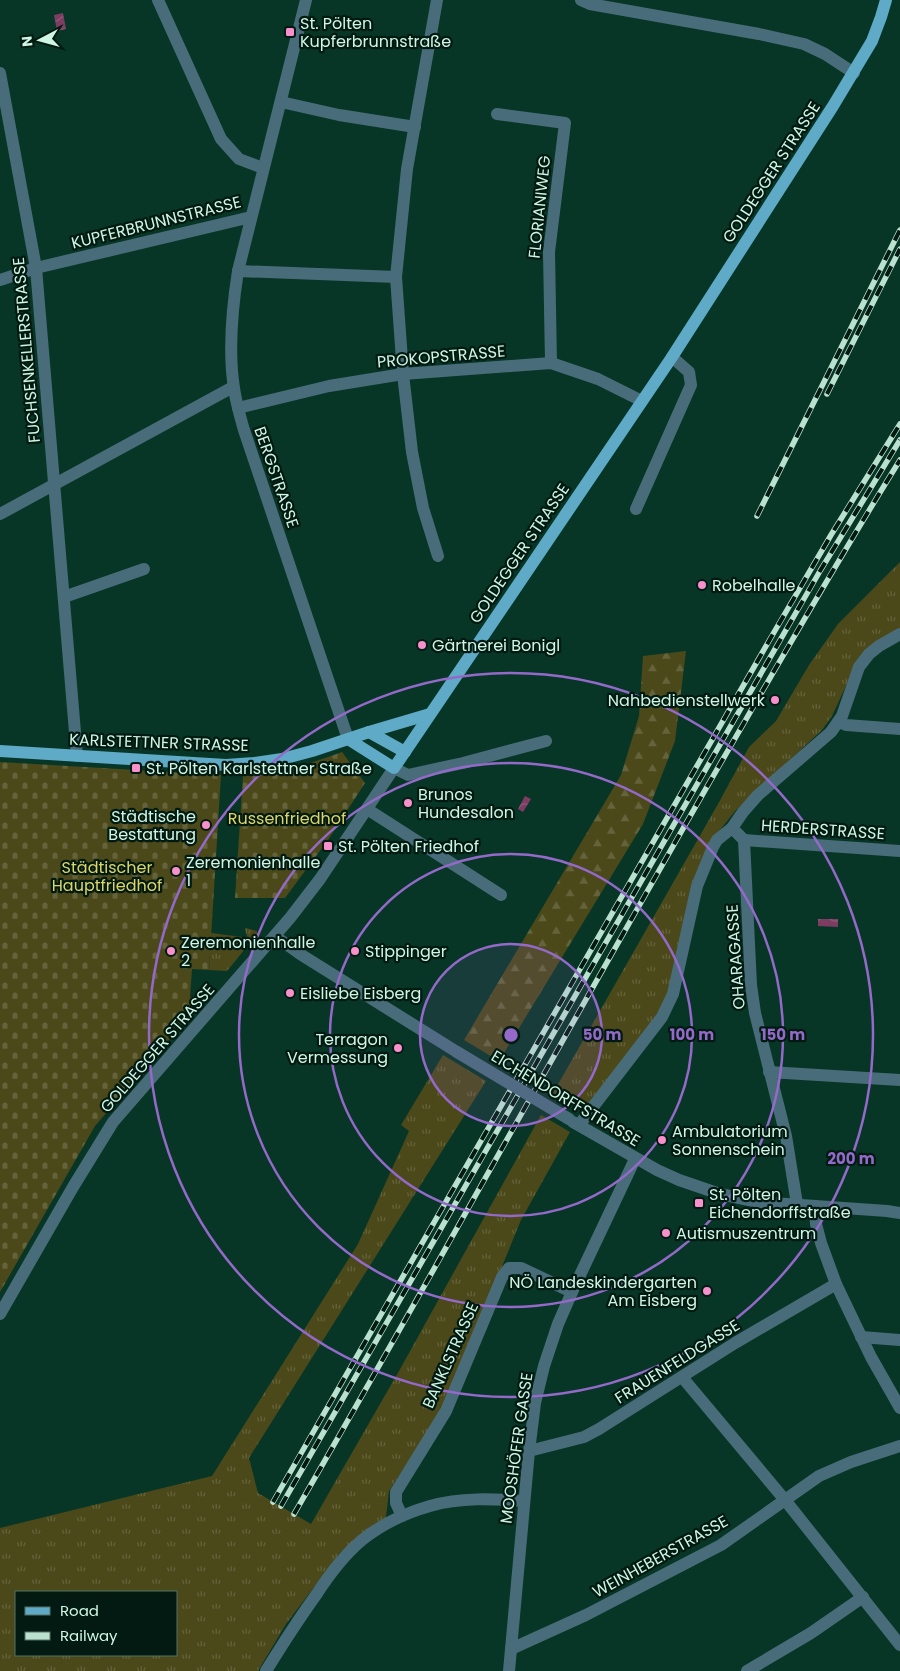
<svg xmlns="http://www.w3.org/2000/svg" width="900" height="1671" font-family="Poppins,sans-serif">
<style>
.grass{fill:url(#grass-tufts);fill-rule:evenodd}
.forest{fill:url(#forest-firs)}
.cemetery{fill:url(#cemetery-stones)}
.water{fill:url(#water-waves)}
.lines{fill:none;stroke-linecap:round;stroke-linejoin:round}
.minor{stroke:#496c7a;stroke-width:12}
.major{stroke:#5eaac7;stroke-width:12}
.rail-casing{stroke:#bae1d0;stroke-width:5.5}
.rail{stroke:#021a11;stroke-width:4;stroke-dasharray:11;stroke-linecap:butt}
.minor-bridge{stroke:#496c7a;stroke-width:12}
.ring{fill:none;stroke:#9469ca;stroke-width:2.5}
.poi-dot{fill:#f890cc;stroke:#021a11;stroke-width:2}
.labels{text-anchor:middle;stroke-width:4.5;stroke-linejoin:round;paint-order:stroke}
.poi-label{font-size:16px;fill:#cff6e4;stroke:#021a11;text-anchor:start}
.street-label{font-size:16px;fill:#cff6e4;stroke:#021a11}
.park-label{font-size:16px;fill:#ddd567;stroke:#021a11}
.centre{fill:#9469ca;stroke:#021a11;stroke-width:2.5}
.ring-label{font-size:15px;text-anchor:middle;font-weight:bold;fill:#9469ca;stroke:#021a11;stroke-width:4.5;stroke-linejoin:round;paint-order:stroke}
</style>
<defs>
<pattern id="grass-tufts" width="24" height="20" patternUnits="userSpaceOnUse" patternTransform="scale(1.25)"><rect width="24" height="20" fill="#4b481a"/><path d="M3 7l-1-3M5 7V3M7 7l1-3M15 17l-1-3M17 17v-4M19 17l1-3" fill="none" stroke="#64633b"/></pattern>
<pattern id="forest-firs" width="22" height="20" patternUnits="userSpaceOnUse" patternTransform="scale(1.25)"><rect width="22" height="20" fill="#4b481a"/><path d="M5 1l3.5 6h-7zM16 11l3.5 6h-7z" fill="#64633b"/></pattern>
<pattern id="cemetery-stones" width="16" height="16" patternUnits="userSpaceOnUse" patternTransform="scale(1.25)"><rect width="16" height="16" fill="#4b481a"/><path d="M2 7V4a2 2 0 0 1 4 0v3zM10 15v-3a2 2 0 0 1 4 0v3z" fill="#64633b"/></pattern>
<pattern id="water-waves" width="16" height="10" patternUnits="userSpaceOnUse" patternTransform="scale(1.25)"><rect width="16" height="10" fill="#7d3d63"/><path d="M0 5q4-4 8 0t8 0" fill="none" stroke="#8e5a79"/></pattern>
</defs>
<rect width="100%" height="100%" fill="#073626"/>
<g class="grass">
<polygon points="900,562 900,629 858,660 832,716 822,730 736,810 715,836 671,993 657,1017 582,1111 553,1093 718,804 749,747 776,721 809,665 838,624"/>
<polygon points="246,928 257,931 257,935 249,944 245,929"/>
<polygon points="211,933 242,937 245,949 227,971 209,970"/>
<path d="M443,1055l43,26 -237,377 9,35 53,31 88,-153 142,-256 29,17 -49,88 -58,142 -20,46 -54,83 -3,26 -46,36 -54,71 -28,47h-258v-143l212,-52 146,-232 51,-113 -8,-6zM16,1592h160v63h-160z"/>
</g>
<polygon class="forest" points="686,651 675,741 643,824 499,1061 464,1040 621,775 639,716 643,656"/>
<g class="cemetery">
<path d="M342,752l23,31 -37,57 -43,58h-50l8,-122c35,-2 66,-12 99,-24z"/>
<polygon points="0,762 221,775 209,970 192,969 190,997 205,998 95,1126 0,1292"/>
</g>
<g class="water">
<polygon points="63,13 66,29 57,31 54,15"/>
<polygon points="525,796 531,799 523,812 518,809"/>
<polygon points="818,919 838,919 838,927 818,926"/>
</g>
<g class="lines">
<g class="minor">
<polyline points="158,0 221,139 239,159 263,168"/>
<path d="M306,0l-68,271c-6,38 -10,79 -4,117 2,15 6,28 10,42l104,309"/>
<polyline points="437,0 407,169 396,277 403,374 412,452 423,508 438,556"/>
<polyline points="581,0 590,4 759,34 804,44 825,54 854,73"/>
<polyline points="0,73 36,268 77,756"/>
<polyline points="281,102 339,115 415,127"/>
<polyline points="497,114 565,123 549,252 551,363"/>
<polyline points="238,271 396,277"/>
<polyline points="0,280 36,268 251,217"/>
<polyline points="238,408 329,386 403,374 551,363 598,379 642,401"/>
<polyline points="636,509 691,385 689,372 672,357"/>
<polyline points="0,514 233,387"/>
<polyline points="64,597 144,569"/>
<polyline points="839,722 846,725 900,729"/>
<polyline points="367,809 501,895"/>
<polyline points="732,828 744,840 751,985 755,1013 786,1136 797,1204"/>
<polyline points="744,840 900,851"/>
<polyline points="275,936 300,954 457,1052"/>
<polyline points="769,1072 900,1080"/>
<polyline points="573,1122 657,1170 679,1180 720,1194 759,1202 887,1211 900,1213"/>
<polyline points="579,1125 662,1017 673,994 697,886 713,847 717,840 732,828 743,812 758,795 831,732 842,716 859,667 869,654 879,646 900,634"/>
<polyline points="815,1206 816,1224 821,1243 836,1284 871,1357 900,1408"/>
<polyline points="0,1314 73,1187 113,1122 290,918 320,879 394,768 408,775 463,763 546,741"/>
<polyline points="861,1337 900,1340"/>
<polyline points="682,1377 785,1500 900,1645"/>
<polyline points="529,1451 584,1437 599,1429 735,1343 836,1284"/>
<polyline points="402,1516 396,1503 396,1492 446,1411 502,1277 509,1268 521,1268 572,1292"/>
<polyline points="511,1649 586,1615 721,1545 819,1476 851,1462 900,1446"/>
<path d="M266,1671c16,-26 32,-51 50,-76 13,-20 28,-40 46,-55 20,-16 43,-27 68,-34 31,-9 63,-7 94,-5"/>
<polyline points="509,1671 529,1451 535,1403 544,1366 558,1324 572,1292 635,1159"/>
<polyline points="747,1671 811,1633 863,1597"/>
</g>
<g class="major">
<polyline points="369,732 405,752"/>
<polyline points="348,739 394,768 672,357 833,106 872,41 881,17 886,0"/>
<polyline points="0,751 226,765 254,763 282,759 312,751 369,732 430,714"/>
</g>
<defs>
<g id="rail">
<polyline points="827,394 900,249"/>
<polyline points="757,516 900,230"/>
<polyline points="273,1502 773,634 831,535 900,424"/>
<polyline points="281,1506 820,571 900,440"/>
<path d="M294,1514c145,-250 284,-504 429,-755 58,-100 116,-201 177,-299"/>
</g>
</defs>
<use href="#rail" class="rail-casing"/>
<use href="#rail" class="rail"/>
<polyline class="minor-bridge" points="457,1052 569,1119"/>
</g>
<circle cx="511" cy="1035" r="91" fill="#9469ca" fill-opacity=".12"/>
<g class="ring">
<circle cx="511" cy="1035" r="91"/>
<circle cx="511" cy="1035" r="181"/>
<circle cx="511" cy="1035" r="272"/>
<circle cx="511" cy="1035" r="362"/>
</g>
<g class="poi-dot">
<rect x="285" y="27" width="10" height="10" rx="2.5"/>
<circle cx="702" cy="585" r="5"/>
<circle cx="422" cy="645" r="5"/>
<circle cx="775" cy="700" r="5"/>
<rect x="131" y="763" width="10" height="10" rx="2.5"/>
<circle cx="408" cy="803" r="5"/>
<circle cx="206" cy="825" r="5"/>
<rect x="323" y="841" width="10" height="10" rx="2.5"/>
<circle cx="176" cy="871" r="5"/>
<circle cx="171" cy="951" r="5"/>
<circle cx="355" cy="951" r="5"/>
<circle cx="290" cy="993" r="5"/>
<circle cx="398" cy="1048" r="5"/>
<circle cx="662" cy="1140" r="5"/>
<rect x="694" y="1198" width="10" height="10" rx="2.5"/>
<circle cx="666" cy="1233" r="5"/>
<circle cx="707" cy="1291" r="5"/>
</g>
<g class="labels">
<g class="poi-label">
<text x="300" y="29">St. Pölten<tspan x="300" dy="18">Kupferbrunnstraße</tspan></text>
<text x="712" y="591">Robelhalle</text>
<text x="432" y="651">Gärtnerei Bonigl</text>
<text x="765" y="706" text-anchor="end">Nahbedienstellwerk</text>
<text x="146" y="774">St. Pölten Karlstettner Straße</text>
<text x="418" y="800">Brunos<tspan x="418" dy="18">Hundesalon</tspan></text>
<text x="196" y="822" text-anchor="end">Städtische<tspan x="196" dy="18">Bestattung</tspan></text>
<text x="338" y="852">St. Pölten Friedhof</text>
<text x="186" y="868">Zeremonienhalle<tspan x="186" dy="18">1</tspan></text>
<text x="181" y="948">Zeremonienhalle<tspan x="181" dy="18">2</tspan></text>
<text x="365" y="957">Stippinger</text>
<text x="300" y="999">Eisliebe Eisberg</text>
<text x="388" y="1045" text-anchor="end">Terragon<tspan x="388" dy="18">Vermessung</tspan></text>
<text x="672" y="1137">Ambulatorium<tspan x="672" dy="18">Sonnenschein</tspan></text>
<text x="709" y="1200">St. Pölten<tspan x="709" dy="18">Eichendorffstraße</tspan></text>
<text x="676" y="1239">Autismuszentrum</text>
<text x="697" y="1288" text-anchor="end">NÖ Landeskindergarten<tspan x="697" dy="18">Am Eisberg</tspan></text>
</g>
<g class="street-label">
<text transform="translate(771 172) rotate(-57)" y="6">GOLDEGGER STRASSE</text>
<text transform="translate(539 207) rotate(-84)" y="6">FLORIANIWEG</text>
<text transform="translate(156 222) rotate(-14)" y="6">KUPFERBRUNNSTRASSE</text>
<text transform="translate(26 350) rotate(-95)" y="6">FUCHSENKELLERSTRASSE</text>
<text transform="translate(441 356) rotate(-5)" y="6">PROKOPSTRASSE</text>
<text transform="translate(277 477) rotate(71)" y="6">BERGSTRASSE</text>
<text transform="translate(519 553) rotate(-56)" y="6">GOLDEGGER STRASSE</text>
<text transform="translate(159 742) rotate(2)" y="6">KARLSTETTNER STRASSE</text>
<text transform="translate(823 829) rotate(4)" y="6">HERDERSTRASSE</text>
<text transform="translate(735 957) rotate(-94)" y="6">OHARAGASSE</text>
<text transform="translate(157 1048) rotate(-49)" y="6">GOLDEGGER STRASSE</text>
<text transform="translate(566 1098) rotate(31)" y="6">EICHENDORFFSTRASSE</text>
<text transform="translate(450 1355) rotate(-66)" y="6">BANKLSTRASSE</text>
<text transform="translate(677 1361) rotate(-32)" y="6">FRAUENFELDGASSE</text>
<text transform="translate(516 1448) rotate(-82)" y="6">MOOSHÖFER GASSE</text>
<text transform="translate(660 1556) rotate(-29)" y="6">WEINHEBERSTRASSE</text>
</g>
<g class="park-label">
<text x="287" y="824">Russenfriedhof</text>
<text x="107" y="873">Städtischer<tspan x="107" dy="18">Hauptfriedhof</tspan></text>
</g>
</g>
<circle cx="511" cy="1035" r="8" class="centre"/>
<g class="ring-label">
<text x="602" y="1040">50 m</text>
<text x="692" y="1040">100 m</text>
<text x="783" y="1040">150 m</text>
<text x="851" y="1164">200 m</text>
</g>
<rect x="15" y="1591" width="162" height="65" fill="#021a11" stroke="#547265"/>
<rect x="25" y="1607" width="25" height="8" fill="#5eaac7" stroke="#547265"/>
<text x="60" y="1616" font-size="15" fill="#cff6e4">Road</text>
<rect x="25" y="1632" width="25" height="8" fill="#bae1d0" stroke="#547265"/>
<text x="60" y="1641" font-size="15" fill="#cff6e4">Railway</text>
<g transform="translate(40 40) rotate(264)" stroke="#021a11" stroke-width="4" paint-order="stroke">
<path d="M0-4L9 19L0 12L-9 19Z" fill="#cff6e4"/>
<text y="-8" font-size="14" font-weight="bold" text-anchor="middle" fill="#cff6e4">N</text>
</g>
</svg>
